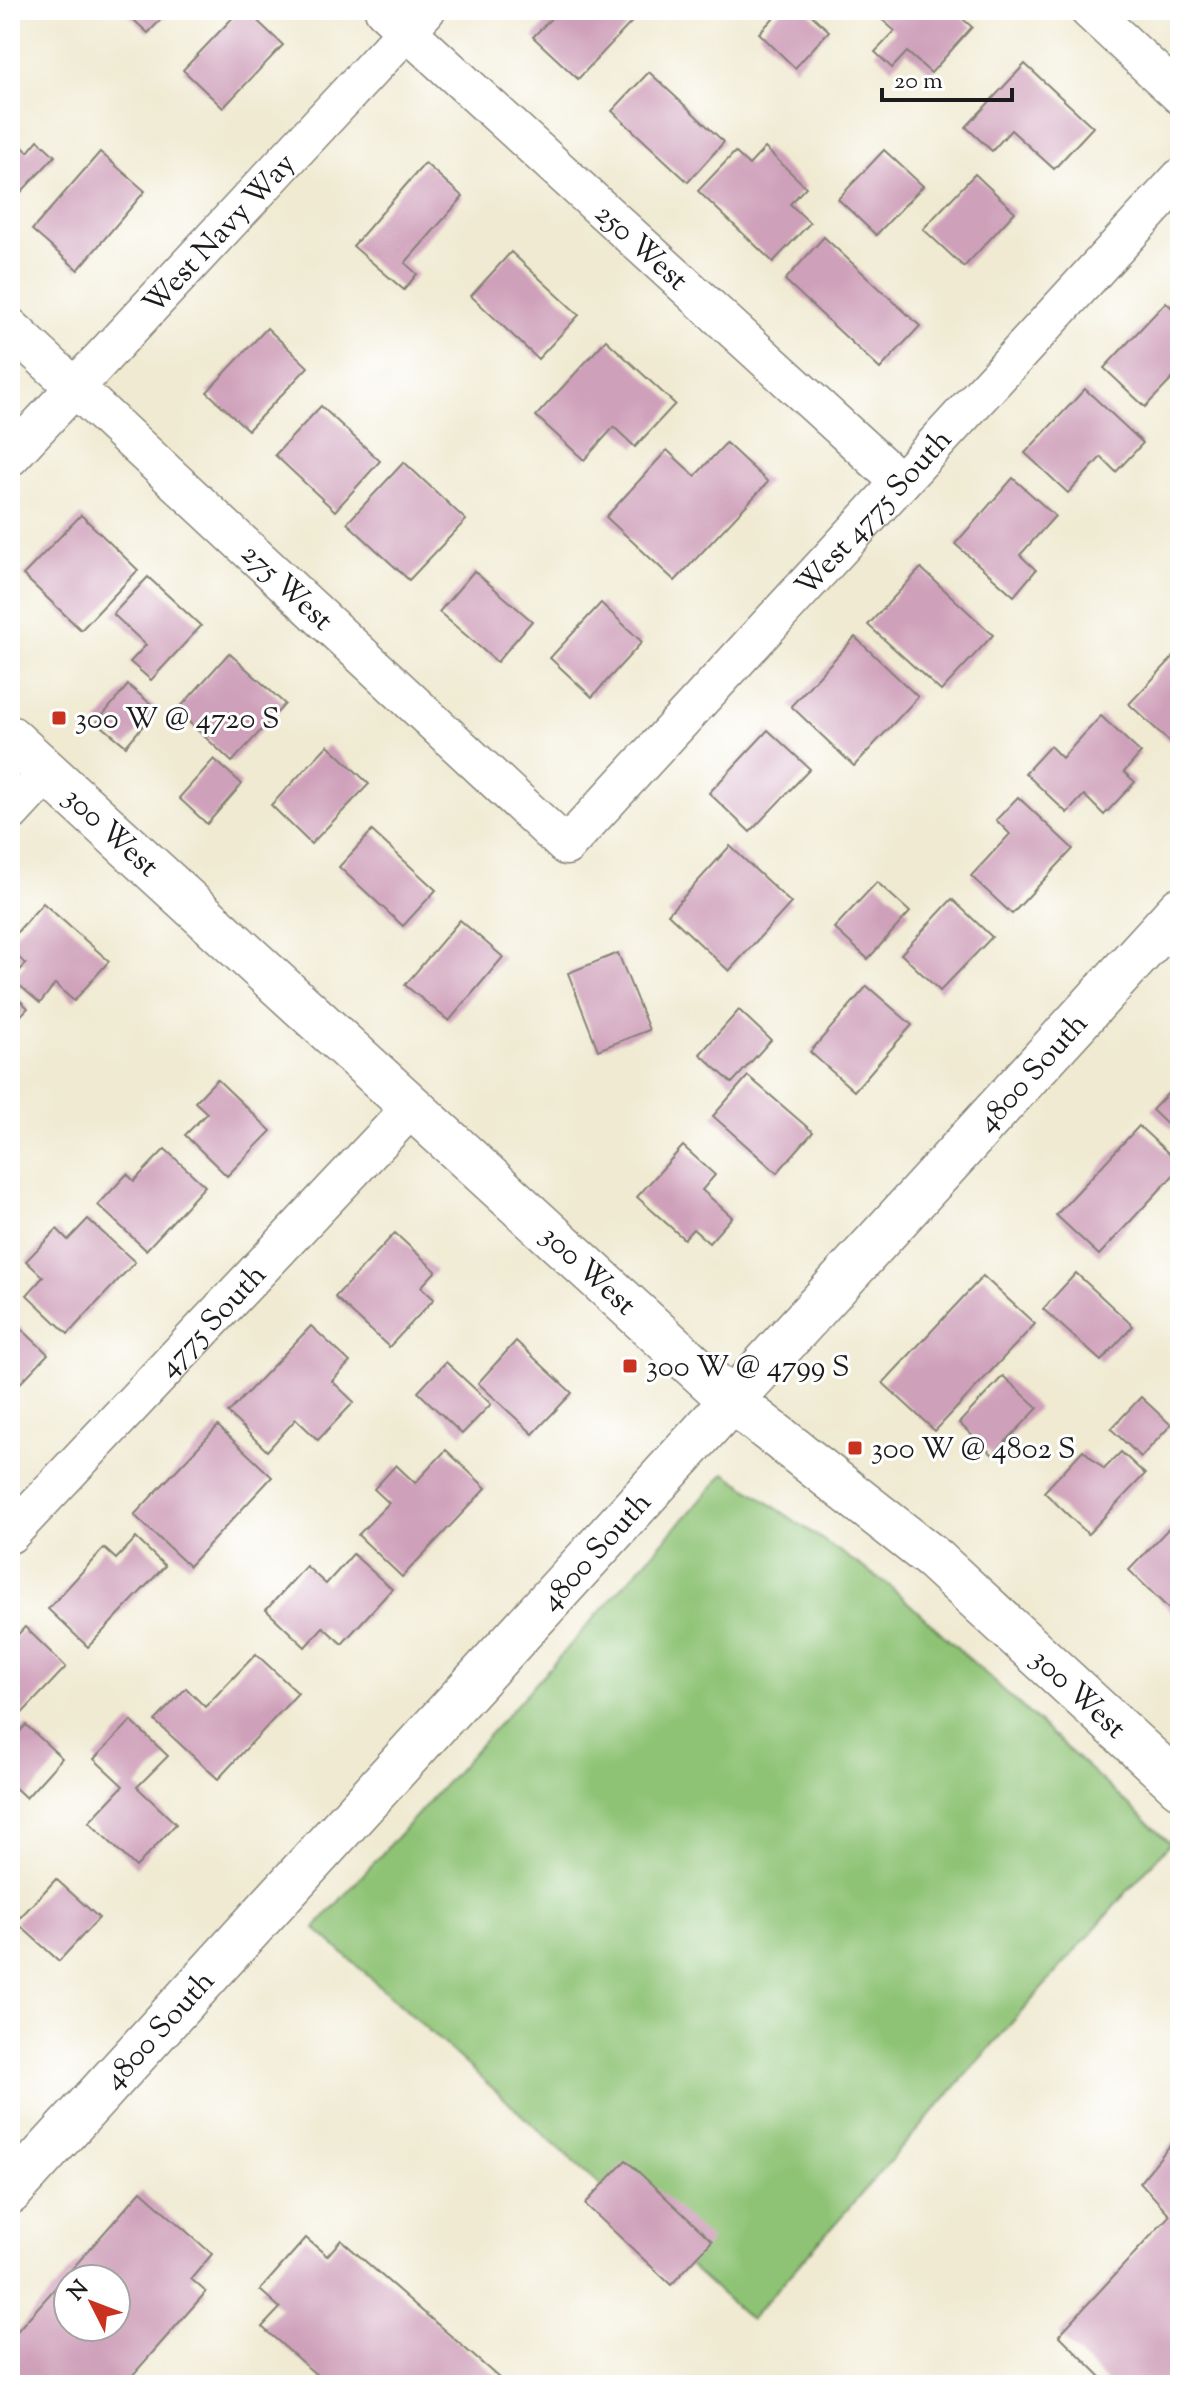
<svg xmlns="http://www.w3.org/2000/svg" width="1190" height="2395" font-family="'Sorts Mill Goudy',serif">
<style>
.green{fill:#8ec375;stroke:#557048;stroke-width:2}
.building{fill:#cfa0ba;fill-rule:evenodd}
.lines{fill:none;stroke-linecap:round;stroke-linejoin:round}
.minor-casing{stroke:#868377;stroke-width:41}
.tertiary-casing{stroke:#868377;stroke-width:47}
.secondary-casing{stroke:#868377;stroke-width:47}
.minor{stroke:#fff;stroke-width:38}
.tertiary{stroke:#fff;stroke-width:44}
.secondary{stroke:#fff;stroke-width:44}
.poi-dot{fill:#c8321e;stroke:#fff;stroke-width:3}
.labels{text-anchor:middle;stroke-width:6;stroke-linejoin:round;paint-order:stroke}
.street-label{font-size:30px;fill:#1c1c1c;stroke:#fff}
.poi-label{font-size:30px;fill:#1c1c1c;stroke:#fff;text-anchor:start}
</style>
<rect width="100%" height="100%" fill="#fff"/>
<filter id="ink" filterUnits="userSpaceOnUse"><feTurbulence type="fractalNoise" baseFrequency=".0125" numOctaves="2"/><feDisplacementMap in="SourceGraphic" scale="16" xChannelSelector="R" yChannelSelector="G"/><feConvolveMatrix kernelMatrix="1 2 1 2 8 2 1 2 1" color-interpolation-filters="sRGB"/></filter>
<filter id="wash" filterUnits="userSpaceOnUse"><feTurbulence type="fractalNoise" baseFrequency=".006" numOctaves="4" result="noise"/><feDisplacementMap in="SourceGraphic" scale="32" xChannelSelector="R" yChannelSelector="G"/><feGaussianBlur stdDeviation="1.8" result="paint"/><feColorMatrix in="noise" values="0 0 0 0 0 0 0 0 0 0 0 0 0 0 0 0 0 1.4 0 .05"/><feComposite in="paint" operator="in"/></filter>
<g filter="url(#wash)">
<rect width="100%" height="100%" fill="#f0ead2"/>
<polygon class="green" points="725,1473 890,1586 1170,1843 750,2320 315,1928"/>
<g id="blocks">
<g class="building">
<polygon points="123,10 170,10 148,33"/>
<polygon points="240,10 246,10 283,45 223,108 183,70"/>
<polygon points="559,10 643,10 578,79 533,37"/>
<polygon points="781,10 806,10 829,31 795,68 759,33"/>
<polygon points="871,10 953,10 972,27 931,73 907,52 892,68 875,52 895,31"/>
<polygon points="1025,64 1093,127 1054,169 1011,130 992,151 966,127"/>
<polygon points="649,72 724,142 688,182 612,111"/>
<polygon points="10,135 28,152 38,140 55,156 10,204"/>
<polygon points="765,148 806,187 790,204 810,223 773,262 698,191 735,152 749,165"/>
<polygon points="884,150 923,186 876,235 838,199"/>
<polygon points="100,152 145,191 78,270 32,230"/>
<polygon points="425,163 463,197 405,263 417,274 404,290 353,246"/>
<polygon points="975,174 1015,212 964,267 923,229"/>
<polygon points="824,237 920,326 880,369 785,280"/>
<polygon points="511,252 579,315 538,359 471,296"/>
<polygon points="1166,302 1180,316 1180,371 1145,407 1104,368"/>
<polygon points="267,328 308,367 248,430 207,392"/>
<polygon points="606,340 675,404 635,447 614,427 584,460 536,416"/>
<polygon points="1085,389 1143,443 1116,472 1101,457 1068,493 1025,453"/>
<polygon points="321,406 380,461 335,511 275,455"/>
<polygon points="726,443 768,482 675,581 606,517 667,450 695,476"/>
<polygon points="404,462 466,520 409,580 347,523"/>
<polygon points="1013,478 1055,516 1020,555 1036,570 1014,596 955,544"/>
<polygon points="81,515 138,570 81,630 23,575"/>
<polygon points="921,568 993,635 941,691 868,625"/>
<polygon points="474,571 532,621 497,662 439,612"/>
<polygon points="148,577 201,626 151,680 130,662 146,645 113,614"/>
<polygon points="601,603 642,642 592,697 550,658"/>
<polygon points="855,637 918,697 854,766 791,706"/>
<polygon points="1180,650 1180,735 1172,744 1129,704"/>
<polygon points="229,653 285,704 232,762 177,711"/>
<polygon points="128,685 157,709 126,746 97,722"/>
<polygon points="1101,716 1141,753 1124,772 1135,782 1104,815 1084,795 1067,813 1025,773 1050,746 1062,758"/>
<polygon points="768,730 810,769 750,832 709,793"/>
<polygon points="328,745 369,784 311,844 271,805"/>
<polygon points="214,759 242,784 207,824 179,798"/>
<polygon points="1018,797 1073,849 1012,914 971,876 1010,834 996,820"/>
<polygon points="372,831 436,890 403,926 339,867"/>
<polygon points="730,846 791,903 729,971 668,914"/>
<polygon points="877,882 910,912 868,959 834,928"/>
<polygon points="952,899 992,937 940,991 901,954"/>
<polygon points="43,903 109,961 74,1001 55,984 40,1003 12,979 26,964 10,950 10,940"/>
<polygon points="460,920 503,957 449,1021 405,985"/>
<polygon points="618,953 649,1030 598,1050 568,973"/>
<polygon points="867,986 912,1025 854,1091 810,1052"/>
<polygon points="10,991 28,1008 10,1027"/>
<polygon points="739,1010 771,1040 732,1083 700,1054"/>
<polygon points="748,1076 813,1132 777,1173 713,1116"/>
<polygon points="217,1079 271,1131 227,1176 185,1135 207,1113 195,1102"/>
<polygon points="1180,1081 1180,1137 1152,1110"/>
<polygon points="1139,1126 1180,1164 1180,1168 1099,1255 1056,1215"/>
<polygon points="683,1146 715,1175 702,1190 732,1217 709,1243 693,1229 684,1239 637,1197"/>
<polygon points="165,1149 205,1186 146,1250 98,1205 127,1174 134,1181"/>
<polygon points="88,1219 135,1262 68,1334 27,1295 43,1277 26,1261 57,1229 68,1240"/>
<polygon points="395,1233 436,1271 421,1287 434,1299 389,1347 335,1297"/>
<polygon points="1076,1273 1133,1326 1101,1361 1043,1309"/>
<polygon points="983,1276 1035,1324 935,1431 883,1383"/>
<polygon points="10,1318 48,1354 10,1394"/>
<polygon points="311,1326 350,1362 332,1381 354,1402 318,1440 296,1419 267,1451 228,1413"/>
<polygon points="516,1341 572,1393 533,1434 478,1383"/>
<polygon points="446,1362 491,1404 462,1434 418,1392"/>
<polygon points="1003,1376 1038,1408 993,1455 959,1423"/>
<polygon points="1141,1397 1171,1425 1141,1457 1111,1429"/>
<polygon points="218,1426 272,1477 189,1566 134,1515"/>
<polygon points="446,1450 486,1488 402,1577 358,1535 389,1503 374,1489 396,1465 415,1483"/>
<polygon points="1083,1450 1104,1469 1121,1452 1145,1474 1088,1534 1044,1492"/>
<polygon points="1169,1528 1180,1539 1180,1606 1173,1613 1129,1570"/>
<polygon points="136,1538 165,1566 88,1647 48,1609 104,1548 116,1559"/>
<polygon points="353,1554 392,1589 342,1644 323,1627 305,1647 266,1610 306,1566 326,1584"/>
<polygon points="25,1627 66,1667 10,1726 10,1643"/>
<polygon points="256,1654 298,1693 218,1779 155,1721 186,1688 205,1707"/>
<polygon points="131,1721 168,1756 137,1787 176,1824 136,1867 89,1822 123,1786 94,1759"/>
<polygon points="26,1725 62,1758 26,1798 10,1783 10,1742"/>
<polygon points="56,1879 99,1918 59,1961 16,1922"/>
<polygon points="1180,2133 1180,2385 1109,2385 1059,2335 1170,2215 1140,2182"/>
<polygon points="626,2160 712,2241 671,2285 585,2204"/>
<path d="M141,2191l71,63 -21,25 15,13 -82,93h-114v-46zM68,2279h48v48h-48z"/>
<polygon points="306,2238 327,2256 341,2240 507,2385 328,2385 262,2327 280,2308 260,2290"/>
</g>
</g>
</g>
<g filter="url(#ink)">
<use href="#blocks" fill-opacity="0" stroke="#868377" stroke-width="2"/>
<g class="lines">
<defs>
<g id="minor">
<path id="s1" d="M384,10l516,472"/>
<polyline points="1089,10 1180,95"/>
<path id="s2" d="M10,327l556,519 614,-668"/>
<path id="s3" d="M10,457l416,-447"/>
<polyline points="10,813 48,772"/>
<path id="s4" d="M10,1534l402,-427"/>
</g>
<g id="tertiary">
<path id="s5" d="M10,2192l1170,-1283"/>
</g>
<g id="secondary">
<path id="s6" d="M10,738l722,663 202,158 246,227"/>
</g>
</defs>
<use href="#minor" class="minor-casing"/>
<use href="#tertiary" class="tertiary-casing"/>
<use href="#secondary" class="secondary-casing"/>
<use href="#minor" class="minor"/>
<use href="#tertiary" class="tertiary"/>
<use href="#secondary" class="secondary"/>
</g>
</g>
<g class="poi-dot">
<rect x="51" y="710" width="16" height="16" rx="4"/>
<rect x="622" y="1358" width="16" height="16" rx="4"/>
<rect x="847" y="1440" width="16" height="16" rx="4"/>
</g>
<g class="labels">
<g class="street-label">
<text dy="10" stroke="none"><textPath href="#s3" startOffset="306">West Navy Way</textPath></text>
<text dy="10" stroke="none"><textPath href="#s1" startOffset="350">250 West</textPath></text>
<text dy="10" stroke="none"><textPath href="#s2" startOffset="1214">West 4775 South</textPath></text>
<text dy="10" stroke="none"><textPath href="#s2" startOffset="380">275 West</textPath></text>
<text dy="10" stroke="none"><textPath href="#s6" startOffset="138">300 West</textPath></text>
<text dy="10" stroke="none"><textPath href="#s5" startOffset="1516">4800 South</textPath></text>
<text dy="10" stroke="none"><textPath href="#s6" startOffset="786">300 West</textPath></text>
<text dy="10" stroke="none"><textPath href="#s4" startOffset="294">4775 South</textPath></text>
<text dy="10" stroke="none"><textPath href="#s5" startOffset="868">4800 South</textPath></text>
<text dy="10" stroke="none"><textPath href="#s6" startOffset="1434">300 West</textPath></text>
<text dy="10" stroke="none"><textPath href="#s5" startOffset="220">4800 South</textPath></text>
</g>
<g class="poi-label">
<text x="75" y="728">300 W @ 4720 S</text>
<text x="646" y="1376">300 W @ 4799 S</text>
<text x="871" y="1458">300 W @ 4802 S</text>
</g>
</g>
<rect width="1190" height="2395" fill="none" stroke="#fff" stroke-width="40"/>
<g transform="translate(92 2303) rotate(312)"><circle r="38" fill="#ffffff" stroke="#a4a4a4" stroke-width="2"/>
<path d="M0-6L14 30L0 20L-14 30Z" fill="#c8321e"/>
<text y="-12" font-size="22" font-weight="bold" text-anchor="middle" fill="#1c1c1c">N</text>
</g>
<path d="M882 88v12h130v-12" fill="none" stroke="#1c1c1c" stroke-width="4"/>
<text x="894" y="88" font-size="24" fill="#1c1c1c" stroke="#ffffff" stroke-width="6" paint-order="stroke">20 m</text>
</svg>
